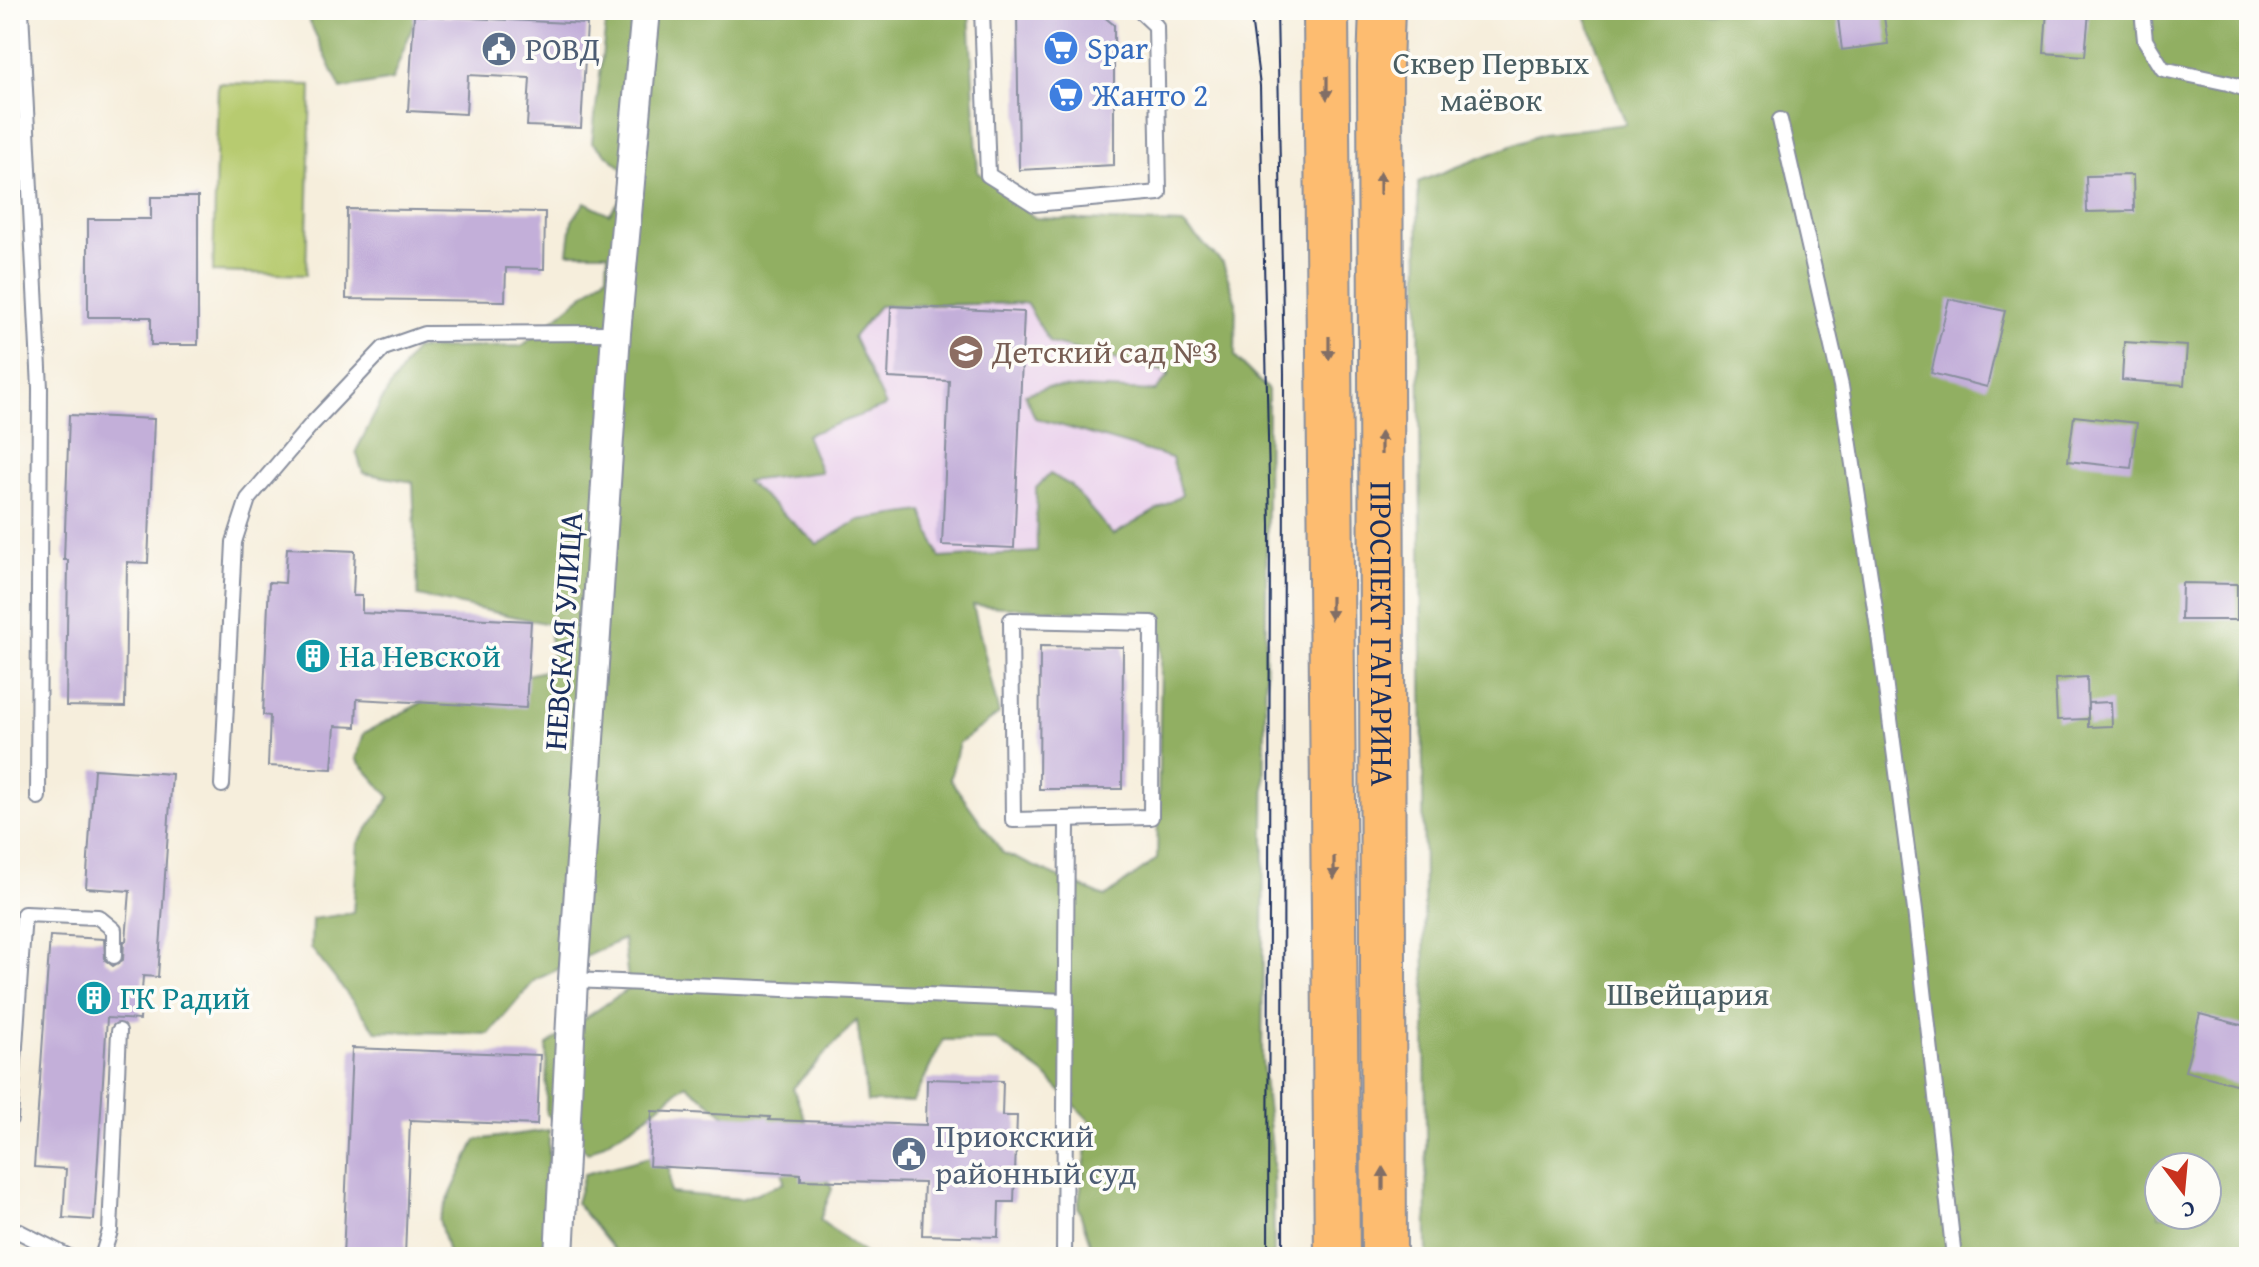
<svg xmlns="http://www.w3.org/2000/svg" width="2259" height="1267" font-family="'Gentium Book Plus',serif">
<style>
.built{fill:#ead1ec}
.green{fill:#b7cb6f;stroke:#697d66;stroke-width:2}
.forest{fill:#91af62;stroke:#566f60;stroke-width:2;fill-rule:evenodd}
.building{fill:#c3afd9}
.lines{fill:none;stroke-linecap:round;stroke-linejoin:round}
.service-casing{stroke:#888e9d;stroke-width:18}
.minor-casing{stroke:#888e9d;stroke-width:32}
.primary-casing{stroke:#888e9d;stroke-width:48}
.service{stroke:#fff;stroke-width:14}
.minor{stroke:#fff;stroke-width:28}
.primary{stroke:#fdbc6f;stroke-width:44}
.tram{stroke:#1b2f5e;stroke-width:2}
.oneway{fill:#816e66}
.labels{text-anchor:middle;stroke-width:7;stroke-linejoin:round;paint-order:stroke}
.shop-label{font-size:32px;fill:#366cbe;stroke:#fdfcf7;text-anchor:start}
.service-label{font-size:32px;fill:#4e5e75;stroke:#fdfcf7;text-anchor:start}
.park-label{font-size:32px;fill:#4a5e63;stroke:#fdfcf7}
.education-label{font-size:32px;fill:#785e54;stroke:#fdfcf7;text-anchor:start}
.street-label{font-size:32px;fill:#1b2f5e;stroke:#fdfcf7}
.culture-label{font-size:32px;fill:#0d838f;stroke:#fdfcf7;text-anchor:start}
</style>
<rect width="100%" height="100%" fill="#fdfcf7"/>
<filter id="ink" filterUnits="userSpaceOnUse"><feTurbulence type="fractalNoise" baseFrequency=".0125" numOctaves="2"/><feDisplacementMap in="SourceGraphic" scale="16" xChannelSelector="R" yChannelSelector="G"/><feConvolveMatrix kernelMatrix="1 2 1 2 8 2 1 2 1" color-interpolation-filters="sRGB"/></filter>
<filter id="wash" filterUnits="userSpaceOnUse"><feTurbulence type="fractalNoise" baseFrequency=".006" numOctaves="4" result="noise"/><feDisplacementMap in="SourceGraphic" scale="32" xChannelSelector="R" yChannelSelector="G"/><feGaussianBlur stdDeviation="1.8" result="paint"/><feColorMatrix in="noise" values="0 0 0 0 0 0 0 0 0 0 0 0 0 0 0 0 0 1.4 0 .05"/><feComposite in="paint" operator="in"/></filter>
<g filter="url(#wash)">
<rect width="100%" height="100%" fill="#f6eedc"/>
<polygon class="built" points="1189,243 1195,575 749,578 739,249"/>
<polygon class="green" points="218,83 311,85 306,275 213,272"/>
<g class="forest">
<polygon points="240,10 419,10 392,80 341,89 306,14 243,14"/>
<path d="M601,10h368l9,162 57,46 148,6 40,39 13,40 -1,54 33,33 -6,670 11,97 1,100h-172l-8,-2 -16,-48 13,-85 -47,-48 -48,-34h-53l-30,62h-46l-10,-82 -64,68 39,101 -12,31 49,37h-249l-44,-54 8,-29 66,-17 19,9 1,27 71,6 43,-16 -3,-23 -95,-76 -41,34 -57,35 -42,-40 1,-68 82,-57 -6,-49 -88,41 -46,54 -113,-3 -65,-83 1,-29 41,-6 5,-70 32,-46 -34,-38 8,-26 70,-37 119,-27 -4,-45 -131,-28 -5,-114 -50,-9 -7,-22 27,-53 32,-49 107,-3 85,-71 1,-22h-40l4,-32 13,-19 24,12 27,-34 -44,-38 14,-119zM1026,303l24,40 120,30 -14,18 -109,-4 -22,7 10,24 137,40 10,37 -69,40 -43,-50 -20,-11 -14,14 1,64 -97,6 -18,-47 -63,9 -42,24 -71,-63 75,-9 -15,-37 80,-29 -33,-69 26,-31zM973,605l189,12 -5,242 -52,38 -102,-44 -53,-74 9,-36 40,-29z"/>
<path d="M1583,10h666v1247h-822l-9,-1075 124,-48 84,-10zM2159,1167h48v48h-48z"/>
<polygon points="549,1130 548,1257 449,1257 439,1219 476,1140"/>
</g>
<g id="blocks">
<g class="building">
<polygon points="1017,10 1096,10 1114,25 1114,165 1019,170"/>
<polygon points="1837,10 1883,10 1888,44 1842,50"/>
<polygon points="2047,10 2089,12 2085,56 2044,53"/>
<polygon points="414,15 587,24 581,128 527,126 530,78 468,75 466,114 408,111"/>
<polygon points="2133,175 2134,211 2087,212 2086,176"/>
<polygon points="151,197 198,197 198,345 151,345 151,317 88,317 88,219 151,219"/>
<polygon points="347,209 545,212 544,269 506,268 505,301 346,299"/>
<polygon points="1949,299 2005,311 1987,387 1931,373"/>
<polygon points="891,306 1024,312 1014,548 942,545 949,381 888,378"/>
<polygon points="2124,342 2187,346 2184,385 2122,380"/>
<polygon points="69,415 154,419 148,563 127,562 125,707 66,706 68,560 64,560"/>
<polygon points="2074,416 2137,423 2131,468 2068,461"/>
<polygon points="287,548 355,551 353,596 362,596 362,613 531,621 526,708 357,699 356,727 335,726 332,769 268,766 270,716 263,715 269,582 285,583"/>
<polygon points="2182,583 2237,584 2237,620 2181,620"/>
<polygon points="1040,646 1123,647 1122,789 1039,789"/>
<polygon points="2087,677 2088,718 2088,703 2111,702 2112,726 2088,727 2088,719 2057,720 2055,679"/>
<polygon points="94,769 172,774 158,977 143,976 140,1020 107,1018 94,1220 63,1218 66,1169 34,1167 50,936 104,939 105,960 113,966 123,960 124,941 126,941 130,891 86,888"/>
<polygon points="2200,1014 2249,1027 2249,1048 2239,1085 2185,1071"/>
<polygon points="352,1048 540,1055 537,1125 410,1120 405,1257 343,1257"/>
<polygon points="927,1079 1003,1081 1002,1116 1017,1116 1014,1202 999,1202 998,1237 922,1235 924,1183 801,1180 801,1174 649,1166 652,1111 770,1117 769,1120 926,1125"/>
</g>
</g>
</g>
<g filter="url(#ink)">
<use href="#blocks" fill-opacity="0" stroke="#888e9d" stroke-width="2"/>
<g class="lines">
<defs>
<g id="service">
<polyline points="21,10 40,388 38,797"/>
<polyline points="982,10 988,175 1034,204 1159,193 1156,26 1139,10"/>
<polyline points="2142,10 2145,40 2163,69 2228,83 2249,90"/>
<polyline points="1780,120 1841,386 1879,635 1915,910 1954,1257"/>
<polygon points="1011,620 1152,623 1151,817 1013,820"/>
<polyline points="222,785 234,542 248,499 311,425 384,348 424,334 616,333"/>
<polyline points="573,980 1066,1001"/>
<polyline points="10,1119 24,914 98,917 114,930 114,956"/>
<polyline points="10,1227 69,1257"/>
<polyline points="102,1257 110,1231 119,1031"/>
<polyline points="1064,1257 1067,819"/>
</g>
<polyline id="minor" points="559,1257 573,980 616,333 646,10"/>
<g id="primary">
<polyline points="1326,10 1337,1257"/>
<path id="s1" d="M1382,10l-2,55 4,1192"/>
</g>
</defs>
<use href="#service" class="service-casing"/>
<use href="#minor" class="minor-casing"/>
<use href="#primary" class="primary-casing"/>
<use href="#service" class="service"/>
<use href="#minor" class="minor"/>
<use href="#primary" class="primary"/>
<g class="tram">
<polyline points="1250,10 1260,86 1270,525 1268,1257"/>
<polyline points="1277,10 1284,373 1283,1257"/>
</g>
</g>
<defs><path id="oneway-solid" d="M-6-.8H1V-3.2L6.5 0L1 3.2V.8H-6Z" transform="scale(2)"/></defs>
<g class="oneway">
<use href="#oneway-solid" transform="translate(1327 88) rotate(90)"/>
<use href="#oneway-solid" transform="translate(1380 183) rotate(-90)"/>
<use href="#oneway-solid" transform="translate(1329 348) rotate(90)"/>
<use href="#oneway-solid" transform="translate(1381 443) rotate(-90)"/>
<use href="#oneway-solid" transform="translate(1331 608) rotate(90)"/>
<use href="#oneway-solid" transform="translate(1334 868) rotate(90)"/>
<use href="#oneway-solid" transform="translate(1383 1179) rotate(-90)"/>
</g>
</g>
<defs>
<symbol id="supermarket-disc" viewBox="-11 -11 22 22"><circle r="9.5" fill="#3f7fe0" stroke="#fdfcf7"/><path d="M-6-5.5h2.5l.6 2H6L4.5 2H-2.5L-4.4-4H-6ZM-1.5 3.2a1.3 1.3 0 1 0 .1 0ZM3 3.2a1.3 1.3 0 1 0 .1 0Z" fill="#fff"/></symbol>
<symbol id="civic-disc" viewBox="-11 -11 22 22"><circle r="9.5" fill="#5c6f8a" stroke="#fdfcf7"/><path d="M-.6-6.5H3V-4.5H.6V-3L4-1V1h2V6H-6V1h2V-1L-.6-3ZM-1.2 2.5V6h2.4V2.5Z" fill="#fff"/></symbol>
<symbol id="school-disc" viewBox="-11 -11 22 22"><circle r="9.5" fill="#8d6e63" stroke="#fdfcf7"/><path d="M0-5L7-2L0 1L-7-2ZM-4 1L0 2.5L4 1V4Q0 6-4 4Z" fill="#fff"/></symbol>
<symbol id="building-disc" viewBox="-11 -11 22 22"><circle r="9.5" fill="#0f9aa8" stroke="#fdfcf7"/><path d="M-4-6H4V6H1V3H-1V6H-4ZM-2.5-4.3h1.7v1.8h-1.7ZM.8-4.3h1.7v1.8H.8ZM-2.5-1h1.7V.8h-1.7ZM.8-1h1.7V.8H.8Z" fill="#fff"/></symbol>
</defs>
<g fill-rule="evenodd">
<use href="#supermarket-disc" x="1041" y="28" width="40" height="40"/>
<use href="#civic-disc" x="479" y="29" width="40" height="40"/>
<use href="#supermarket-disc" x="1046" y="75" width="40" height="40"/>
<use href="#school-disc" x="946" y="332" width="40" height="40"/>
<use href="#building-disc" x="293" y="636" width="40" height="40"/>
<use href="#building-disc" x="74" y="978" width="40" height="40"/>
<use href="#civic-disc" x="889" y="1134" width="40" height="40"/>
</g>
<g class="labels">
<g class="shop-label">
<text x="1087" y="59">Spar</text>
<text x="1092" y="106">Жанто 2</text>
</g>
<g class="service-label">
<text x="525" y="60">РОВД</text>
<text x="935" y="1147">Приокский<tspan x="935" dy="37">районный суд</tspan></text>
</g>
<g class="park-label">
<text x="1491" y="74">Сквер Первых<tspan x="1491" dy="37">маёвок</tspan></text>
<text x="1688" y="1005">Швейцария</text>
</g>
<g class="education-label">
<text x="992" y="363">Детский сад №3</text>
</g>
<g class="street-label">
<text transform="translate(563 631) rotate(-86)" y="11">НЕВСКАЯ УЛИЦА</text>
<text dy="11" stroke="none"><textPath href="#s1" startOffset="624">ПРОСПЕКТ ГАГАРИНА</textPath></text>
</g>
<g class="culture-label">
<text x="339" y="667">На Невской</text>
<text x="120" y="1009">ГК Радий</text>
</g>
</g>
<rect width="2259" height="1267" fill="none" stroke="#fdfcf7" stroke-width="40"/>
<g transform="translate(2183 1191) rotate(164)"><circle r="38" fill="#fdfcf7" stroke="#a3aaba" stroke-width="2"/>
<path d="M0-6L14 30L0 20L-14 30Z" fill="#c8321e"/>
<text y="-12" font-size="22" font-weight="bold" text-anchor="middle" fill="#1b2f5e">С</text>
</g>
</svg>
